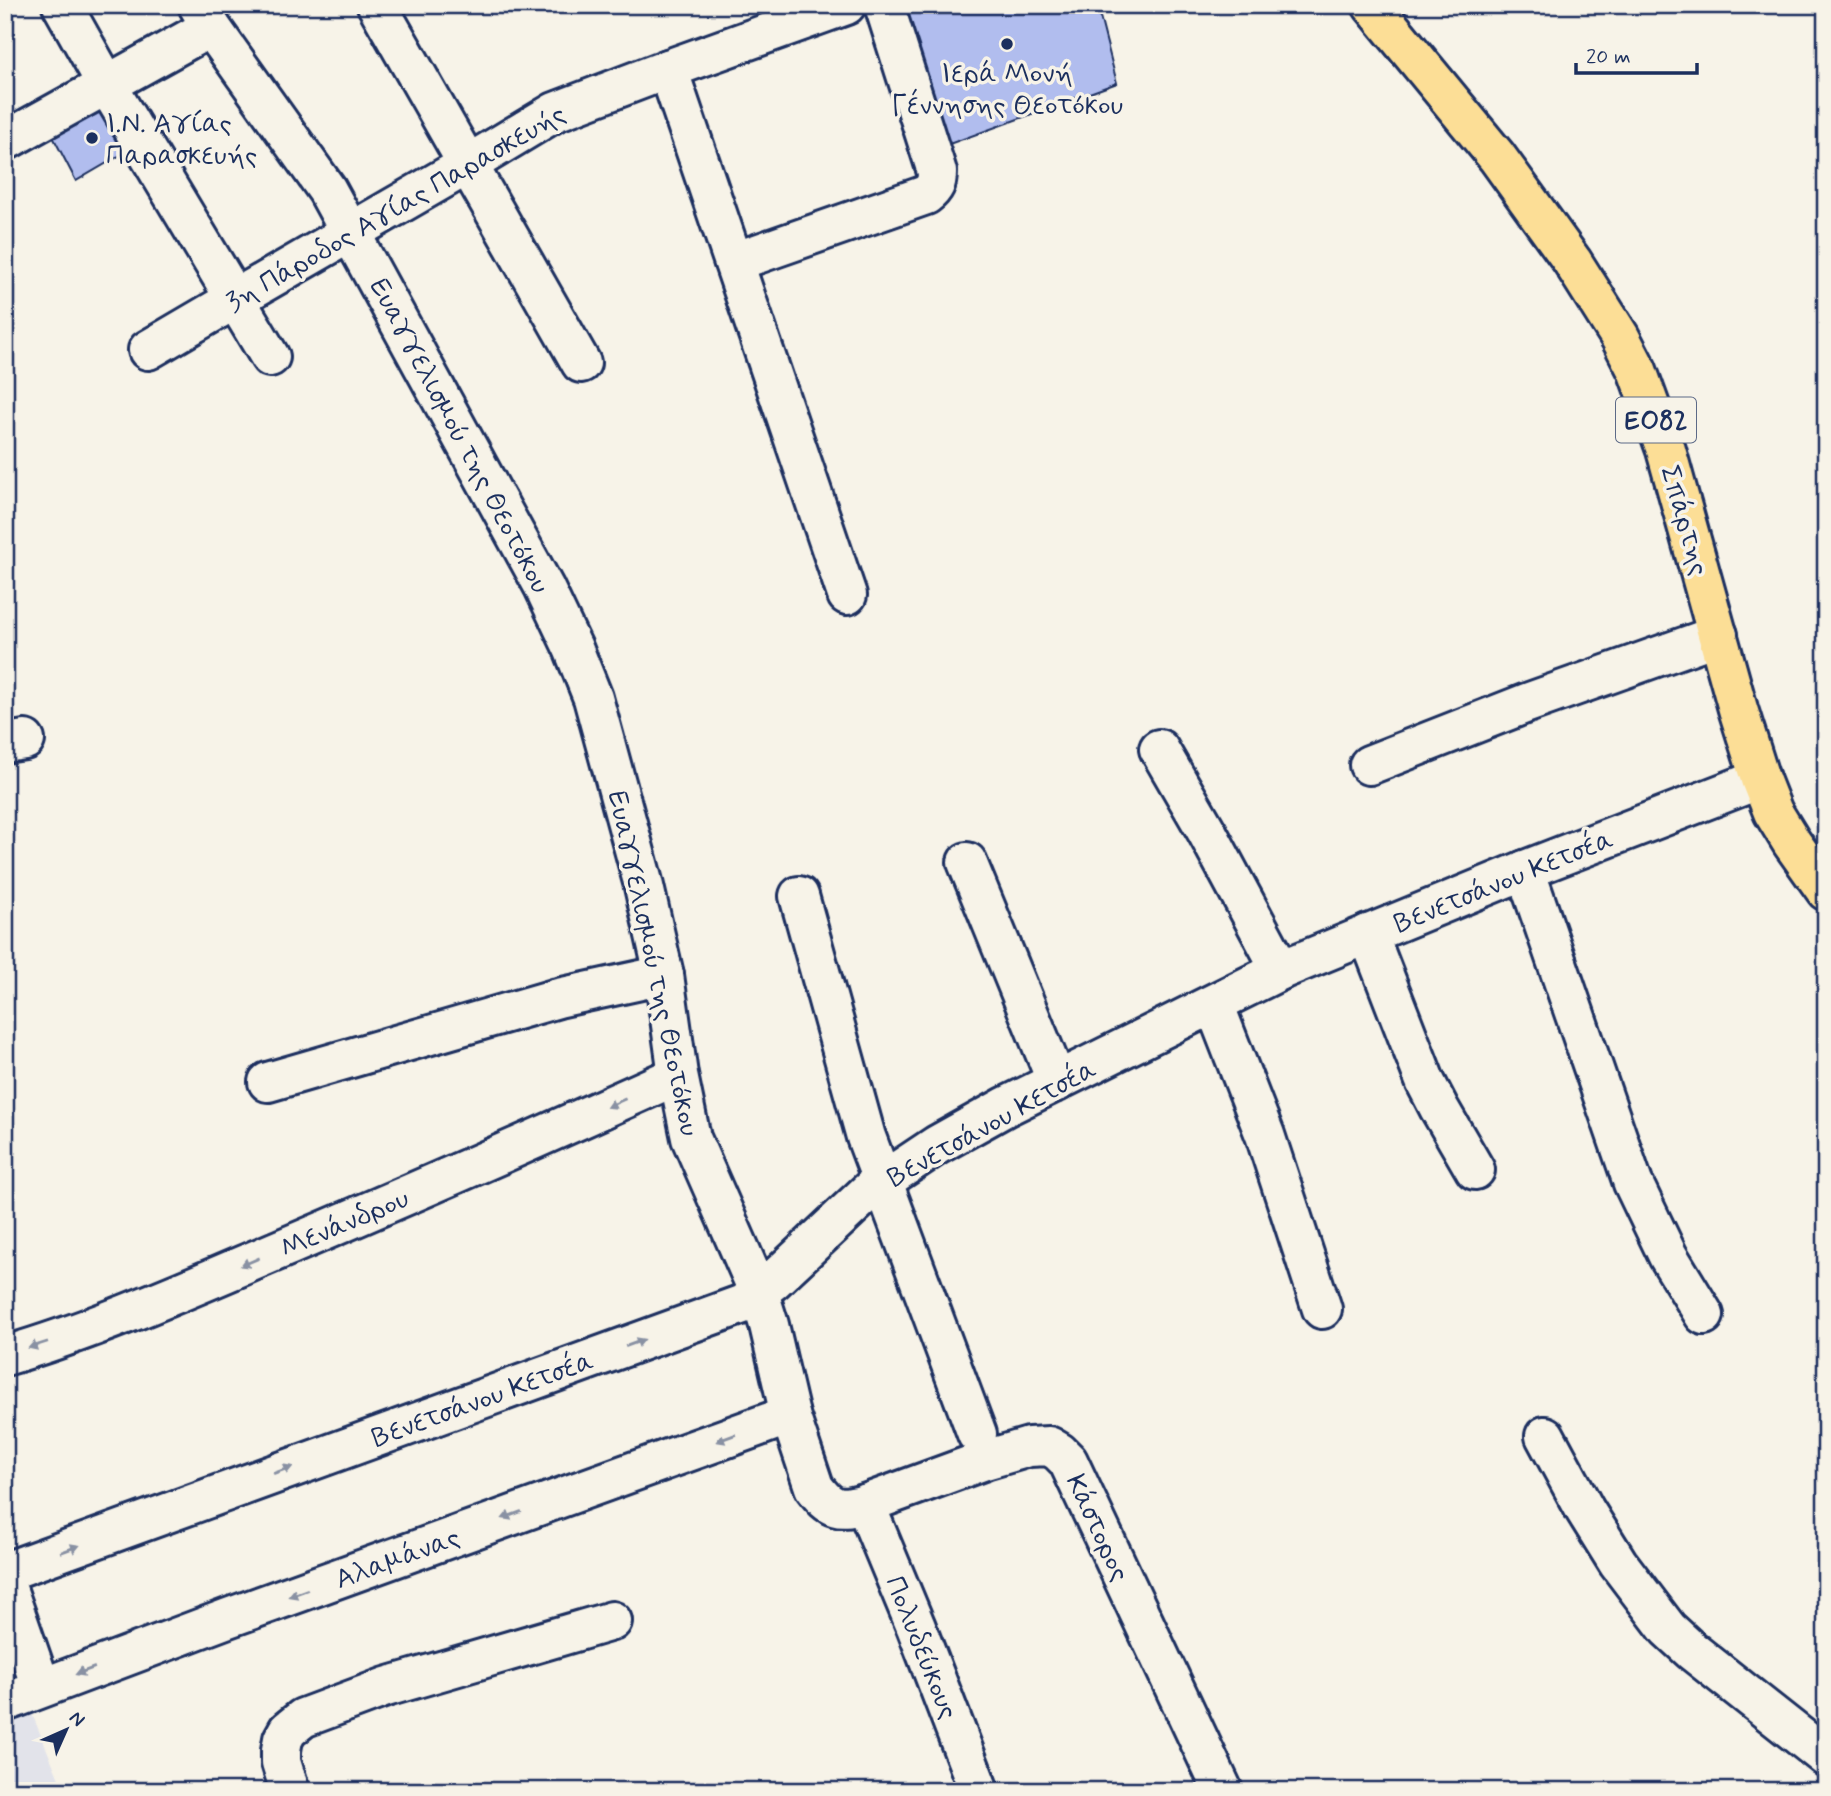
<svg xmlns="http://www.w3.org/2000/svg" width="1831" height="1796" font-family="Mynerve,sans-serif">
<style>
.built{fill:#e2e3ea}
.building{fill:#b1bdee;stroke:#1b2f5e;stroke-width:2}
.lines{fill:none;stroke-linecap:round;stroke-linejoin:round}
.minor-casing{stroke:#1b2f5e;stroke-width:44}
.major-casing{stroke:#1b2f5e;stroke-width:44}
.minor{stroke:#f7f3e8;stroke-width:38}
.major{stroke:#fcde96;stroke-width:38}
.oneway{fill:#8991a3}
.poi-dot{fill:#1b2f5e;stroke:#f7f3e8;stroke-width:2.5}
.labels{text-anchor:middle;stroke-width:7;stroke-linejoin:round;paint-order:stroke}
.shield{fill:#f7f3e8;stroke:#5d6a87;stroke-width:2}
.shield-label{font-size:26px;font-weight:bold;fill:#1b2f5e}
.poi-label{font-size:28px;fill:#1b2f5e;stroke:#f7f3e8}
.street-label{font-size:28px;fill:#1b2f5e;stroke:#f7f3e8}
</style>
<rect width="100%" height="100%" fill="#f7f3e8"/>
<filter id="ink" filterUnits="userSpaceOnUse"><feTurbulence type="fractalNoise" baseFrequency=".0143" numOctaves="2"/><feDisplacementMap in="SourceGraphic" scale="14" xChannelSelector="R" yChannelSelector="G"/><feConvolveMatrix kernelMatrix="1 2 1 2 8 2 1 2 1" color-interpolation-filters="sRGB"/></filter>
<g filter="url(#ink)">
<polygon class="built" points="30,1709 64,1791 5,1791 5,1719"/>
<g class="building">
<polygon points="894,5 1097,5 1117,83 941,147"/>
<polygon points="107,99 136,146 76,181 49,129"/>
</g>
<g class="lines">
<defs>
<g id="minor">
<polyline points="62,5 107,85 270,357"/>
<path d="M198,5l13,22 116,163 217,397 29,61 20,50 50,184 21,93 14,100 13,63 68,155 10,32 21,90 24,72c17,23 25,24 51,17l120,-44 44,-13 20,-1 10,6 9,9 155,330"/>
<polyline points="377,5 581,363"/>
<polyline points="668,69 847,595"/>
<polyline points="5,141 211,27"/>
<path d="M734,262l192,-67c9,-7 11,-12 11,-23l-53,-167"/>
<polyline points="148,350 235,299 467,165 555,112 668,69 846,5"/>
<polyline points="5,743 25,740"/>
<polyline points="1159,749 1207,832 1281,970"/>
<polyline points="1369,765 1527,703 1718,635"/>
<polyline points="967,862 1057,1082"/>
<polyline points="1525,870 1633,1183 1668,1256 1704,1315"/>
<polyline points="799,896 866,1137 977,1434"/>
<polyline points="1368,934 1425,1081 1439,1108 1475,1170"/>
<polyline points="1214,1004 1265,1135 1322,1309"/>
<polyline points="268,1082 558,998 664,975"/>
<path d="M5,1356c99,-29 193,-72 288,-112 129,-55 257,-111 385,-169"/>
<polyline points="1545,1436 1585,1510 1618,1563 1668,1629 1692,1651 1826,1757"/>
<polyline points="865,1504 916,1627 979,1791"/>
<polyline points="5,1572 743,1304 774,1280 871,1189 937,1145 1005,1107 1281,970 1525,870 1760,779"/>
<polyline points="5,1583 41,1687"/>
<polyline points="5,1702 228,1618 790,1415"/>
<polyline points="290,1791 281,1762 281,1750 283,1739 288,1730 303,1718 386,1687 612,1621"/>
</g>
<polyline id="major" points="1372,5 1497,157 1572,261 1620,337 1637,370 1666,450 1738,709 1760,779 1773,812 1792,843 1826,891"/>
</defs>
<use href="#minor" class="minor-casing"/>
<use href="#major" class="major-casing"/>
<use href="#minor" class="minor"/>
<use href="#major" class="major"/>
</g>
<defs><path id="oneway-solid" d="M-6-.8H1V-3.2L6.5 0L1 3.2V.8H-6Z" transform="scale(1.75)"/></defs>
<g class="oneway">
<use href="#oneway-solid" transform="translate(616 1103) rotate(156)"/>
<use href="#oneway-solid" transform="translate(250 1262) rotate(157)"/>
<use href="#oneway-solid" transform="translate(635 1343) rotate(-20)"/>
<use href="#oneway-solid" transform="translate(38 1345) rotate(162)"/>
<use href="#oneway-solid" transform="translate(726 1438) rotate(160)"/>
<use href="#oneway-solid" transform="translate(283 1470) rotate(-20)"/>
<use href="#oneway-solid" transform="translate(512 1515) rotate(160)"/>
<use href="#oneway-solid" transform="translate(70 1549) rotate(-20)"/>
<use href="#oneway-solid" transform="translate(298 1593) rotate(160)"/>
<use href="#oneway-solid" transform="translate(85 1671) rotate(160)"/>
</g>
</g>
<g class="poi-dot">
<circle cx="1007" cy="44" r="7"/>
<circle cx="92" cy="138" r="7"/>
</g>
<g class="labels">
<rect class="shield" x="1616" y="397.5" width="80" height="45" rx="5"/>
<g class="shield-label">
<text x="1656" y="429">ΕΟ82</text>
</g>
<g class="poi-label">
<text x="1007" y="82">Ιερά Μονή<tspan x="1007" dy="32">Γέννησης Θεοτόκου</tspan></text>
<text x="106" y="132" text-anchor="start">Ι.Ν. Αγίας<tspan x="106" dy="32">Παρασκευής</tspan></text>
</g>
<g class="street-label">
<text transform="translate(395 207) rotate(-30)" y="10">3η Πάροδος Αγίας Παρασκευής</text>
<text transform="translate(461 435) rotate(62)" y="10">Ευαγγελισμού της Θεοτόκου</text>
<text transform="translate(1686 520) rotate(74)" y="10">Σπάρτης</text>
<text transform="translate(1503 880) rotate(-22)" y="10">Βενετσάνου Κετσέα</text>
<text transform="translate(655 963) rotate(78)" y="10">Ευαγγελισμού της Θεοτόκου</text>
<text transform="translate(991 1122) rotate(-29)" y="10">Βενετσάνου Κετσέα</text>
<text transform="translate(344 1222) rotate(-23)" y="10">Μενάνδρου</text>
<text transform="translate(482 1398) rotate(-20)" y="10">Βενετσάνου Κετσέα</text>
<text transform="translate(1099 1527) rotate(65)" y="10">Κάστορος</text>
<text transform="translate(397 1557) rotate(-20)" y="10">Αλαμάνας</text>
<text transform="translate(923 1647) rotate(68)" y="10">Πολυδεύκους</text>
</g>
</g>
<rect width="1831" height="1796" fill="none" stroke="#f7f3e8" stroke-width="28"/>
<rect x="14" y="14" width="1803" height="1768" fill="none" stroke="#1b2f5e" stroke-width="2.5" filter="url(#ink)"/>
<g transform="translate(66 1730) rotate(45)" stroke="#f7f3e8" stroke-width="5" paint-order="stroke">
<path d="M0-5L12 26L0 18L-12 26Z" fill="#1b2f5e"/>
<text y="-10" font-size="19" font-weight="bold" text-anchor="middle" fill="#1b2f5e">N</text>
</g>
<path d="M1576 63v10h121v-10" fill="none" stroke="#1b2f5e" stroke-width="3.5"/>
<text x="1586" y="63" font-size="21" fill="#1b2f5e" stroke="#f7f3e8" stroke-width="5" paint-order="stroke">20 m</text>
</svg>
